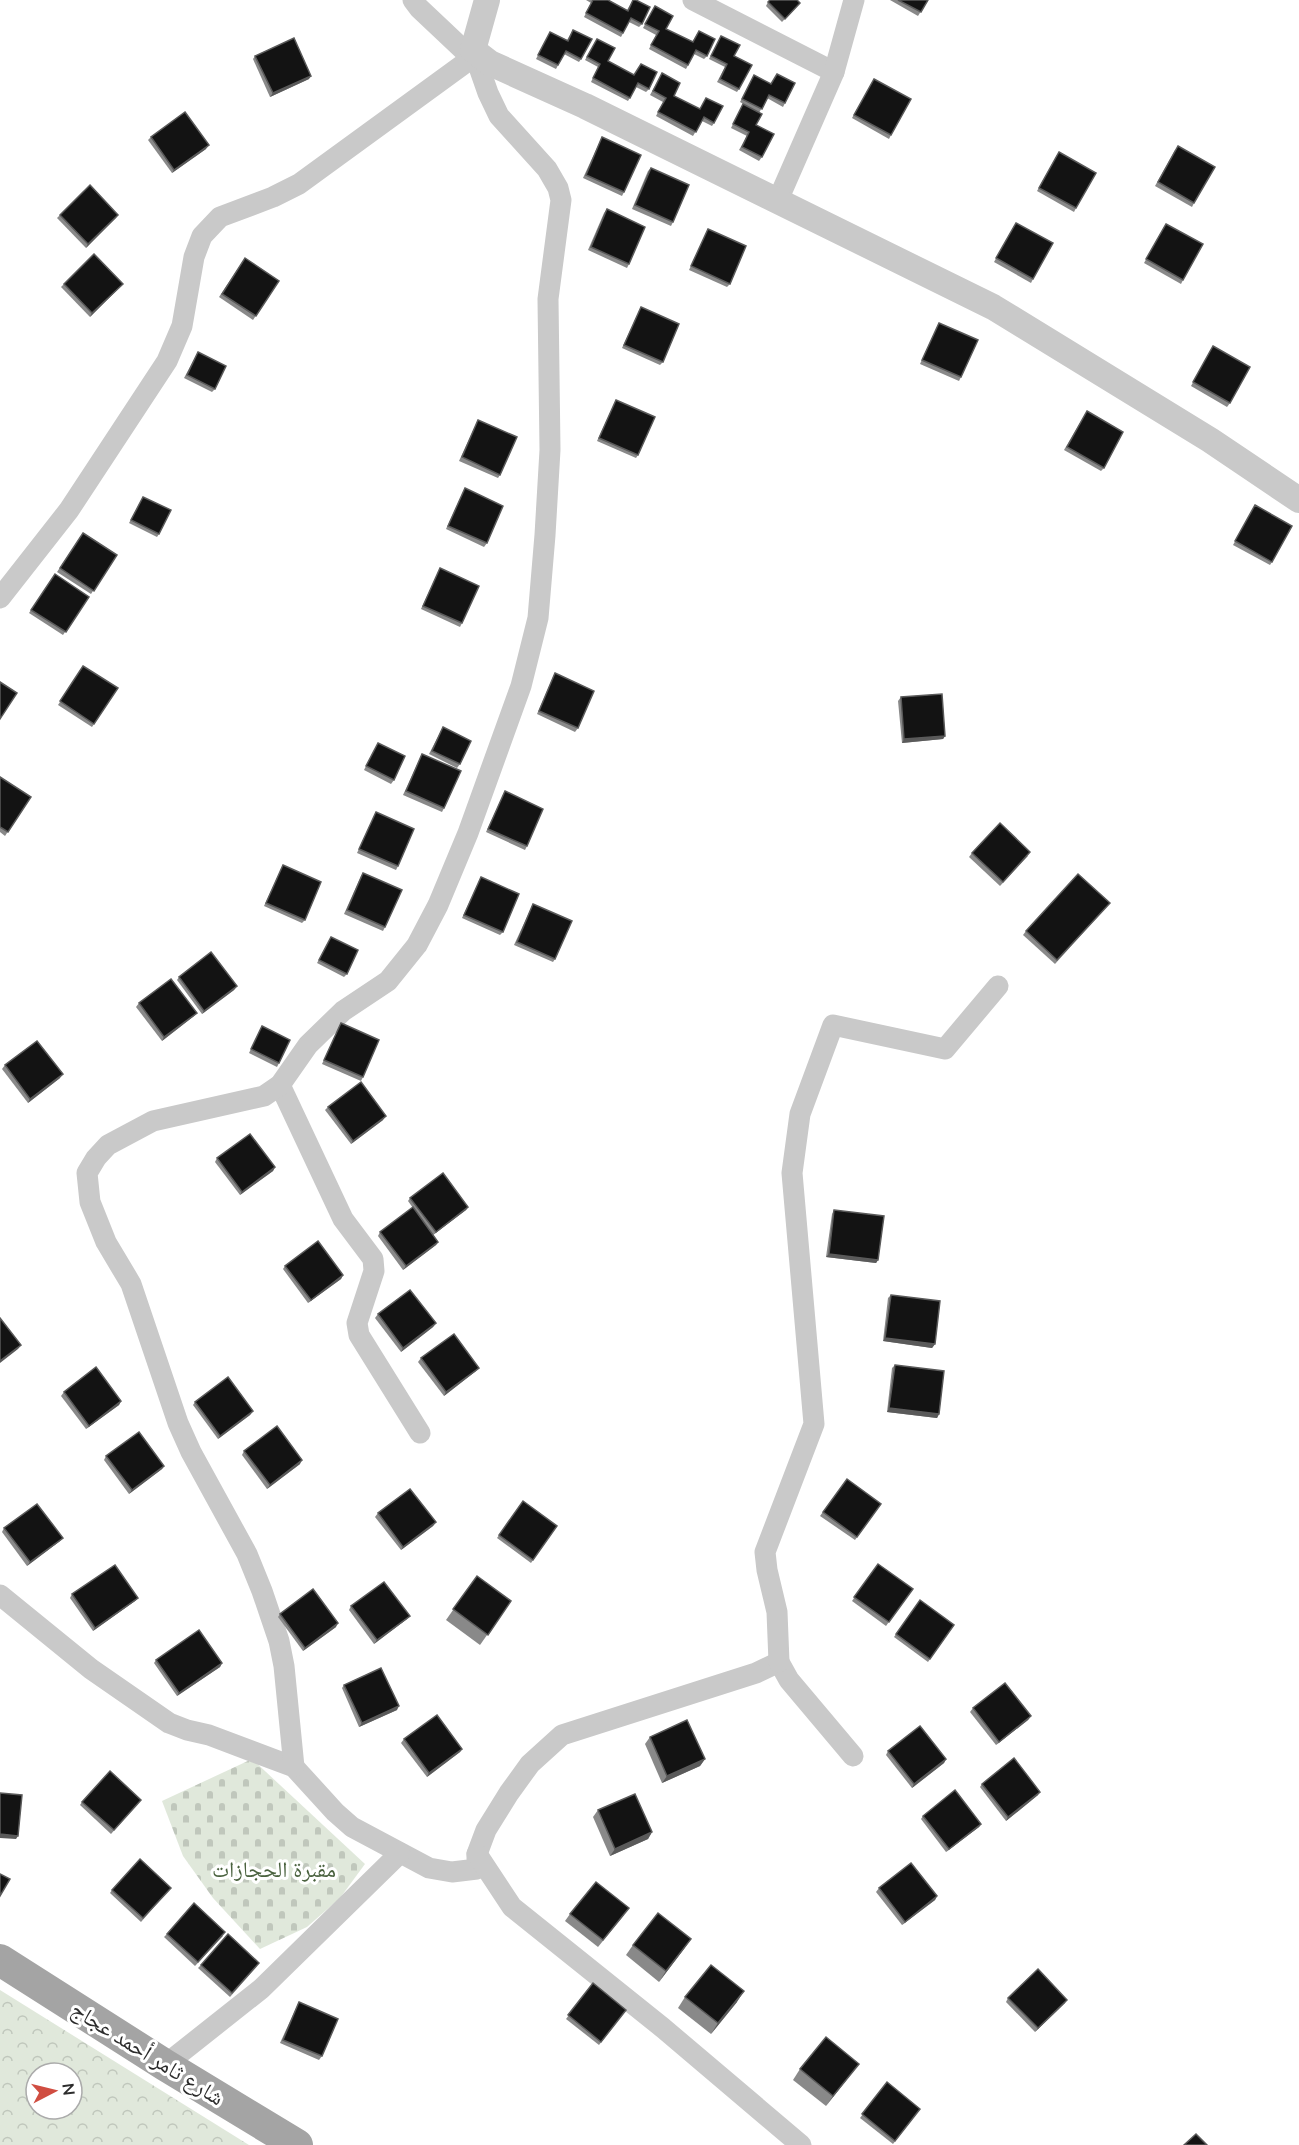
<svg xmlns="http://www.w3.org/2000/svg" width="1299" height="2145" font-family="Mulish,'Noto Naskh Arabic',sans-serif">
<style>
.forest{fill:url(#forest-crowns);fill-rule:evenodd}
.cemetery{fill:url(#cemetery-stones)}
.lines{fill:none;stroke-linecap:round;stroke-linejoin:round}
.minor{stroke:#c9c9c9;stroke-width:21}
.tertiary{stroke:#c9c9c9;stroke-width:26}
.primary{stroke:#a4a4a4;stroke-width:32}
.wall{fill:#898989}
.shaded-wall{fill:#5a5a5a}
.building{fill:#131313;stroke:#5a5a5a;stroke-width:1.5}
.labels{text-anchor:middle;stroke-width:6;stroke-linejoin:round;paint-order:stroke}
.park-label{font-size:22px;fill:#4a623f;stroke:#fff}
.street-label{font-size:22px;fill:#2c2c2c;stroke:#fff}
</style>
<defs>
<pattern id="forest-crowns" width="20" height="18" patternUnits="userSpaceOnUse" patternTransform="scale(1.5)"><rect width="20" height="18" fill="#e0e8db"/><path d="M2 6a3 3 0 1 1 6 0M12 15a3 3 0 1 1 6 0" fill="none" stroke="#c0c7bc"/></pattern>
<pattern id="cemetery-stones" width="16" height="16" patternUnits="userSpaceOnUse" patternTransform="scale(1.5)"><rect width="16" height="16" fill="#e0e8db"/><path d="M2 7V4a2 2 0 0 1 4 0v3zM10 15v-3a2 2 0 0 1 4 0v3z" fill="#c0c7bc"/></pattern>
</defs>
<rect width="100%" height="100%" fill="#fff"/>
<path class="forest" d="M0,1990l249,155h-249zM36,2073h36v36h-36z"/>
<polygon class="cemetery" points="252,1759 365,1864 340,1898 307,1927 260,1949 213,1898 183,1856 162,1801"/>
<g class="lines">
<g class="minor">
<polyline points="413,0 419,8 472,58 473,50"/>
<polyline points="693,0 834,72"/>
<polyline points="778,200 834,72 854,0"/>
<polyline points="0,598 69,510 167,361 182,326 194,257 202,236 220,217 273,197 299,184 472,58"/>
<polyline points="280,1085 343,1219 373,1259 374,1271 357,1323 359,1335 420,1433"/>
<polyline points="0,1595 91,1669 169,1723 187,1730 209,1735 294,1767 335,1812 352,1827 429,1868 452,1872 477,1869 477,1854 486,1830 509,1793 530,1764 562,1735 756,1673 779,1662 789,1680 853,1756"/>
<polyline points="779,1662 777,1612 767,1570 765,1552 814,1424 792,1173 800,1114 833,1025 945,1049 998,986"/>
<polyline points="294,1767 284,1666 279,1641 262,1591 247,1554 191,1452 178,1423 131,1284 106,1242 90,1202 87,1173 96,1158 108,1145 153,1121 264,1096 280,1085 308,1045 343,1011 388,981 417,945 438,905 468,833 521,686 538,618 545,535 550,450 548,299 561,200 558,188 547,169 499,116 488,93 473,50"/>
<polyline points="477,1854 512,1907 663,2028 801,2145"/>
<polyline points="165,2065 261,1989 400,1853"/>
</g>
<polyline class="tertiary" points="487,0 473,50 490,63 585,106 993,307 1210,440 1299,500"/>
<polyline class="primary" points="0,1960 165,2065 297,2145"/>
</g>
<g class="wall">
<polygon points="586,0 608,0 627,10 633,0 642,24 639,27 629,22 621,37 584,17 591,3"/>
<polygon points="890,0 928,0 918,16"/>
<polygon points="768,2 800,3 782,22 766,6"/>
<polygon points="655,6 666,29 692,42 699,31 707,56 704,59 694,54 686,69 649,49 656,35 643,28"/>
<polygon points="573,30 581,59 579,62 564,54 556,69 536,59 550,32 567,40"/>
<polygon points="721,36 734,56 739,89 737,92 717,82 725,67 709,59"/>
<polygon points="597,39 608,61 634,75 641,64 649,89 646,92 636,87 628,101 591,82 598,67 585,60"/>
<polygon points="255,56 309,79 270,97 253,59"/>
<polygon points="662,73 674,96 700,109 706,98 714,123 712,126 702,121 693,136 656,116 663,102 650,95"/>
<polygon points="777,74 785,103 783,107 767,98 759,113 740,102 754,75 771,84"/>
<polygon points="874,79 891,135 889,139 852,118"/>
<polygon points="743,104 762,157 759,161 739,150 747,136 731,128"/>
<polygon points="151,137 206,149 172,173 148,140"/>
<polygon points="602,137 624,192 622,196 583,178"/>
<polygon points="1175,150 1194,203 1192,207 1155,186"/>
<polygon points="1057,155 1076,208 1074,212 1037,191"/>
<polygon points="651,168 673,222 671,226 632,209 648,171"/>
<polygon points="607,209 629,264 627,268 588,250 604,213"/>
<polygon points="60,215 118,215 86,248 57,218"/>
<polygon points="1014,226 1033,279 1031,283 994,262"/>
<polygon points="1164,227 1183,280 1181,284 1144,263"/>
<polygon points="708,229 730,284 727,287 689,270"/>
<polygon points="245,258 279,281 253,320 219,297"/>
<polygon points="64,284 120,287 90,317 61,287"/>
<polygon points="641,307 663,362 660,365 622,348"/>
<polygon points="939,323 961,377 959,381 920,364"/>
<polygon points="1211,350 1230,403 1227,407 1191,386"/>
<polygon points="198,352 215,389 212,392 184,378"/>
<polygon points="616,400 638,455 636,458 597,441"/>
<polygon points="1087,411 1104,468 1101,471 1064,450"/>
<polygon points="478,420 500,475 498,478 459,461"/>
<polygon points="465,488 487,543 484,547 446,529"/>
<polygon points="143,497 159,534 157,537 129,523"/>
<polygon points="1253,509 1272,562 1270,565 1233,545"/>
<polygon points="83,533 117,555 91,594 57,572"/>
<polygon points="440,568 462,623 460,627 421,609"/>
<polygon points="55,574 89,597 63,635 29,613"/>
<polygon points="83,666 118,688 92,727 58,705"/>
<polygon points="555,673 578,728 575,732 537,714 553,677"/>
<polygon points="901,697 945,736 943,739 902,743 898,701"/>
<polygon points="443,727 460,764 457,768 429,754"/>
<polygon points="378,743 394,780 391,784 364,770"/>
<polygon points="422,754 444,808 442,812 403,795"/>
<polygon points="0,777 31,797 5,836 0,832"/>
<polygon points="505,791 527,846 525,850 486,832"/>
<polygon points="376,812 398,866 396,870 357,853"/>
<polygon points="972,853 1028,856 1000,886 969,857"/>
<polygon points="283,865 305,920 302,923 264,906"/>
<polygon points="363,873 385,927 383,931 344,914 361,876"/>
<polygon points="481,877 503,932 500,935 462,918"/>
<polygon points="1110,903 1055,964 1023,935 1026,931"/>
<polygon points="533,904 555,959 553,962 514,945"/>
<polygon points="331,937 347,974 344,977 317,963"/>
<polygon points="179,977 237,986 234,990 202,1014 177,980"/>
<polygon points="139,1003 194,1016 162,1041 136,1007"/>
<polygon points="341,1023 363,1077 361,1081 322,1064"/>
<polygon points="262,1026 279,1063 277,1067 249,1053"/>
<polygon points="5,1065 60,1078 28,1103 2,1069"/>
<polygon points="328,1107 383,1120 351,1144 325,1110"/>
<polygon points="217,1158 275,1167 273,1171 240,1195 215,1162"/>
<polygon points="410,1198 468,1207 466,1210 433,1235 438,1242 436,1245 403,1270 378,1236 380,1232 413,1208 408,1201"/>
<polygon points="834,1210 878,1260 876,1263 826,1257 832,1214"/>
<polygon points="285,1266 343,1275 341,1279 308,1303 283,1269"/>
<polygon points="891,1295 935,1344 932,1348 883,1341 888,1298"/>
<polygon points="378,1314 436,1323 433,1327 401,1352 375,1318"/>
<polygon points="421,1358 476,1371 444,1396 418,1362"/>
<polygon points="895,1365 939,1414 937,1418 887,1412 892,1368"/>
<polygon points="64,1392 121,1401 119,1405 86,1429 61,1396"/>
<polygon points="195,1402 253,1411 250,1415 218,1439 193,1405"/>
<polygon points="244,1451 300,1464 267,1489 242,1455"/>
<polygon points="106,1456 164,1466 162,1469 129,1494 104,1460"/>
<polygon points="847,1479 881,1504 855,1540 820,1516"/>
<polygon points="523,1501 557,1526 531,1563 497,1538"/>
<polygon points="378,1513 436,1522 433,1526 401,1550 375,1517"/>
<polygon points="4,1528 60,1541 27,1566 2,1532"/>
<polygon points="878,1564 913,1589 886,1626 852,1601"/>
<polygon points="477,1576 511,1601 480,1645 446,1620"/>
<polygon points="72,1594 138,1598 135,1601 93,1631 70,1598"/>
<polygon points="920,1600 954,1625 928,1662 894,1637"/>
<polygon points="351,1606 407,1619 374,1644 349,1610"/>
<polygon points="280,1614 336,1627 303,1651 278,1617"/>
<polygon points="156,1660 222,1663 220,1667 177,1696 154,1663"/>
<polygon points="344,1685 397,1710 359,1727 342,1688"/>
<polygon points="973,1708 1031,1716 1028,1720 996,1745 970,1712"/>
<polygon points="650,1737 705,1759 700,1766 662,1783 645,1744"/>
<polygon points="404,1739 462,1749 460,1752 427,1777 401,1743"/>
<polygon points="888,1751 946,1759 944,1763 912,1788 886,1755"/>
<polygon points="982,1784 1038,1795 1006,1821 980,1787"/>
<polygon points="141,1800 111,1834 80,1805 82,1802"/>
<polygon points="598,1810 652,1832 648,1839 610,1856 593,1817"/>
<polygon points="923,1816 981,1824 979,1827 946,1852 921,1819"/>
<polygon points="879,1888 937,1896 935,1900 902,1925 876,1892"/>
<polygon points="112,1890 168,1891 141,1922 110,1893"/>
<polygon points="570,1914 624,1915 598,1947 565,1921"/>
<polygon points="167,1934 223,1936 195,1966 164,1937"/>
<polygon points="691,1939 659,1982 626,1955 633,1945"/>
<polygon points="201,1965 257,1966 230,1997 198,1968"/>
<polygon points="593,1983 626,2010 599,2045 566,2019"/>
<polygon points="685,1997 737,2002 711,2034 678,2008"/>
<polygon points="1008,1998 1065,2003 1035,2032 1006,2002"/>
<polygon points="299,2002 322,2056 319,2060 280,2043 297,2006"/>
<polygon points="859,2064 826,2106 793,2080 800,2069"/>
<polygon points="887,2082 920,2109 893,2144 860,2118"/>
</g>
<g class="shaded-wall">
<polygon points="311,76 309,79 270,97 273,93"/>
<polygon points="209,145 206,149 172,173 174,170"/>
<polygon points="118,215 116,218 86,248 88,244"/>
<polygon points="123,284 90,317 92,313"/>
<polygon points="945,736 943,739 902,743 904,739"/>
<polygon points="237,986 234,990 202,1014 204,1011"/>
<polygon points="197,1013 194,1016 162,1041 164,1037"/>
<polygon points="63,1074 60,1078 28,1103 30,1099"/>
<polygon points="386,1116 383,1120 351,1144 353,1141"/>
<polygon points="275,1167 273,1171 240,1195 242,1192"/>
<polygon points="468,1207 466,1210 433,1235 436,1232"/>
<polygon points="438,1242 436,1245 403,1270 406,1266"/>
<polygon points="829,1254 878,1260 876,1263 826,1257"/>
<polygon points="343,1275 341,1279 308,1303 311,1300"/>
<polygon points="436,1323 433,1327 401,1352 403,1348"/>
<polygon points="885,1338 935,1344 932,1348 883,1341"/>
<polygon points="21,1345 18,1349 0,1363 0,1361"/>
<polygon points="479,1368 476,1371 444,1396 446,1392"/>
<polygon points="121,1401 119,1405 86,1429 89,1426"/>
<polygon points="889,1408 939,1414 937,1418 887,1412"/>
<polygon points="253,1411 250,1415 218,1439 220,1436"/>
<polygon points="302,1460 300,1464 267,1489 270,1485"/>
<polygon points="164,1466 162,1469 129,1494 132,1490"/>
<polygon points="436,1522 433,1526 401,1550 403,1547"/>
<polygon points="63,1538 60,1541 27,1566 30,1562"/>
<polygon points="138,1598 135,1601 93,1631 95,1628"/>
<polygon points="410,1616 407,1619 374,1644 377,1640"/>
<polygon points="338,1623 336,1627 303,1651 305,1648"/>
<polygon points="222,1663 220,1667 177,1696 179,1693"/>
<polygon points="399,1706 397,1710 359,1727 362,1723"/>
<polygon points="1031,1716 1028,1720 996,1745 999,1742"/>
<polygon points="462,1749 460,1752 427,1777 429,1773"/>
<polygon points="705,1759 700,1766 662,1783 667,1776"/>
<polygon points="946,1759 944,1763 912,1788 914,1784"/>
<polygon points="1040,1792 1038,1795 1006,1821 1008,1817"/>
<polygon points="981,1824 979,1827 946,1852 949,1849"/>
<polygon points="652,1832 648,1839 610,1856 615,1849"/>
<polygon points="0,1834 18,1836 16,1839 0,1838"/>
<polygon points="937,1896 935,1900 902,1925 905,1922"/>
<polygon points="691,1939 684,1949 659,1982 666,1971"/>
<polygon points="744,1991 737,2002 711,2034 718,2023"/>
<polygon points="1067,2000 1065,2003 1035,2032 1038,2028"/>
<polygon points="859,2064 851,2074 826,2106 833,2096"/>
</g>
<g class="building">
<polygon points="593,0 608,0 628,11 633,0 636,0 650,7 642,24 631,18 623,33 586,13"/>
<polygon points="770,0 797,0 800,3 785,19 768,2"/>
<polygon points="898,0 928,0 921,12"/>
<polygon points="655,6 673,16 666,29 693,42 699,31 715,39 707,56 696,50 688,65 651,45 659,31 645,24"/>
<polygon points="573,30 592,39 581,59 566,51 558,65 538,55 550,32 568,41"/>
<polygon points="721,36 740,45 734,56 752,65 739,89 720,79 727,64 711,56"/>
<polygon points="294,38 311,76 273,93 255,56"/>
<polygon points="597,39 615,48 608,61 634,75 641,64 657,72 649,89 638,83 630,98 593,78 600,64 587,57"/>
<polygon points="662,73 680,83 674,96 700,109 706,98 723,106 714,123 704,117 696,132 658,112 666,98 653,91"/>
<polygon points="777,74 795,83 785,103 769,95 762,109 742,99 754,75 771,84"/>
<polygon points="874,79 911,99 891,135 854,115"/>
<polygon points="743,104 762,114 756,125 774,134 762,157 742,147 749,132 733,124"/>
<polygon points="185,112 209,145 174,170 151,137"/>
<polygon points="602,137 641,155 624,192 586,175"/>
<polygon points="1178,146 1215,167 1194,203 1158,182"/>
<polygon points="1059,152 1096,173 1076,208 1039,188"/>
<polygon points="651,168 689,185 673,222 635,205"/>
<polygon points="90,185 118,215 88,244 60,215"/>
<polygon points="607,209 645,227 629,264 591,247"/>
<polygon points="1016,223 1053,243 1033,279 996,258"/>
<polygon points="1166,224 1203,244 1183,280 1146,259"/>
<polygon points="708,229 746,246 730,284 691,266"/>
<polygon points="94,254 123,284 92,313 64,284"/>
<polygon points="245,258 279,281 256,316 222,294"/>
<polygon points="641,307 679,324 663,362 624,345"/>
<polygon points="939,323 978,340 961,377 922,360"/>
<polygon points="1213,346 1250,367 1230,403 1193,382"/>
<polygon points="198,352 226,366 215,389 187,375"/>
<polygon points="616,400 655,417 638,455 599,438"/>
<polygon points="1087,411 1123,432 1104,468 1067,447"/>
<polygon points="478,420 517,437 500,475 462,457"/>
<polygon points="465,488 503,506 487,543 448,526"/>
<polygon points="143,497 171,510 159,534 131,520"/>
<polygon points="1255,505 1292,526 1272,562 1235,541"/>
<polygon points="83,533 117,555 94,591 60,568"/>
<polygon points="440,568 479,586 462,623 423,606"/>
<polygon points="55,574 89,597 66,632 31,610"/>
<polygon points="83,666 118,688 94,724 60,701"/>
<polygon points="555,673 594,691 578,728 539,711"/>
<polygon points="0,682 17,693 0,719"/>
<polygon points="942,694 945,736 904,739 901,697"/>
<polygon points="443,727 471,741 460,764 432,751"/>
<polygon points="378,743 405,756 394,780 366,766"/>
<polygon points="422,754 461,771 444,808 406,791"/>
<polygon points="0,777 31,797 8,832 0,827"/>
<polygon points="505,791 543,809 527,846 488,829"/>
<polygon points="376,812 414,829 398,866 359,849"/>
<polygon points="1000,823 1030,852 1003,882 972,853"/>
<polygon points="283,865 321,882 305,920 266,903"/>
<polygon points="363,873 402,890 385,927 347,910"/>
<polygon points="1078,874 1110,903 1057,960 1026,931"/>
<polygon points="481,877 519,894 503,932 464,915"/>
<polygon points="533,904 572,921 555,959 517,942"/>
<polygon points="331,937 358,950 347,974 319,960"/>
<polygon points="211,952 237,986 204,1011 179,977"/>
<polygon points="171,979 197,1013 164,1037 139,1003"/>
<polygon points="341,1023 379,1040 363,1077 324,1060"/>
<polygon points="262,1026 290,1040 279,1063 251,1049"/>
<polygon points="37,1041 63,1074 30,1099 5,1065"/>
<polygon points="361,1082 386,1116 353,1141 328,1107"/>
<polygon points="250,1134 275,1167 242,1192 217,1158"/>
<polygon points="443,1173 468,1207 436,1232 410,1198"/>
<polygon points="413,1207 438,1242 406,1266 380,1232"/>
<polygon points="834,1210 884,1216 878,1260 829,1254"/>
<polygon points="318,1241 343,1275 311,1300 285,1266"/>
<polygon points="410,1290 436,1323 403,1348 378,1314"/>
<polygon points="891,1295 940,1301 935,1344 885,1338"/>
<polygon points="0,1318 21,1345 0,1361"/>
<polygon points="454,1334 479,1368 446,1392 421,1358"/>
<polygon points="895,1365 944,1371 939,1414 889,1408"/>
<polygon points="96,1367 121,1401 89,1426 64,1392"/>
<polygon points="228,1377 253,1411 220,1436 195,1402"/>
<polygon points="277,1426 302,1460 270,1485 244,1451"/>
<polygon points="139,1432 164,1466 132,1490 106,1456"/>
<polygon points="847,1479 881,1504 857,1537 823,1512"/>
<polygon points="410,1489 436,1522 403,1547 378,1513"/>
<polygon points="523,1501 557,1526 533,1560 499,1535"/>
<polygon points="37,1504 63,1538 30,1562 4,1528"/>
<polygon points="878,1564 913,1589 889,1622 854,1597"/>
<polygon points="115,1565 138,1598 95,1628 72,1594"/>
<polygon points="477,1576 511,1601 488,1635 453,1609"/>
<polygon points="384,1582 410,1616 377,1640 351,1606"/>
<polygon points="313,1589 338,1623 305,1648 280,1614"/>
<polygon points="920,1600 954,1625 930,1659 896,1634"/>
<polygon points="199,1630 222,1663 179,1693 156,1660"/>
<polygon points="381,1668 399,1706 362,1723 344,1685"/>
<polygon points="1005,1683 1031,1716 999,1742 973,1708"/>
<polygon points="437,1715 462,1749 429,1773 404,1739"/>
<polygon points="687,1720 705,1759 667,1776 650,1737"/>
<polygon points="920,1726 946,1759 914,1784 888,1751"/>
<polygon points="1014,1758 1040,1792 1008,1817 982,1784"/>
<polygon points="110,1771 141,1800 114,1830 82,1802"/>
<polygon points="955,1790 981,1824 949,1849 923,1816"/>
<polygon points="0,1793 22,1795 18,1836 0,1834"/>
<polygon points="635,1794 652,1832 615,1849 598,1810"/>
<polygon points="140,1859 171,1888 143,1918 112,1890"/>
<polygon points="911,1863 937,1896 905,1922 879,1888"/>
<polygon points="0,1874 10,1879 0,1896"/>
<polygon points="596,1882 629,1908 603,1940 570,1914"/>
<polygon points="194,1903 225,1932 198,1962 167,1934"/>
<polygon points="658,1913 691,1939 666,1971 633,1945"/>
<polygon points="228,1934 259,1963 232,1993 201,1965"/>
<polygon points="711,1965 744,1991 718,2023 685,1997"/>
<polygon points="1038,1969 1067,2000 1038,2028 1008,1998"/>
<polygon points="593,1983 626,2010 601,2042 568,2015"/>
<polygon points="299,2002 338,2019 322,2056 283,2040"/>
<polygon points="826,2037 859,2064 833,2096 800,2069"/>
<polygon points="887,2082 920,2109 895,2141 862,2114"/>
<polygon points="1196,2134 1207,2145 1184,2145"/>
</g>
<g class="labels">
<g class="park-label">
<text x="274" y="1877">مقبرة الحجازات</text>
</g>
<g class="street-label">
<text transform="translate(148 2053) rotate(32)" y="8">شارع ثامر أحمد عجاج</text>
</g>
</g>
<g transform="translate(54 2091) rotate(83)"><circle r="28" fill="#ffffff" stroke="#ababab" stroke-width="1.5"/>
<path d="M0-4.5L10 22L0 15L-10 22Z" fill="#d04d41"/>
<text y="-9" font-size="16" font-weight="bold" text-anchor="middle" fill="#2c2c2c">N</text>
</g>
</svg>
